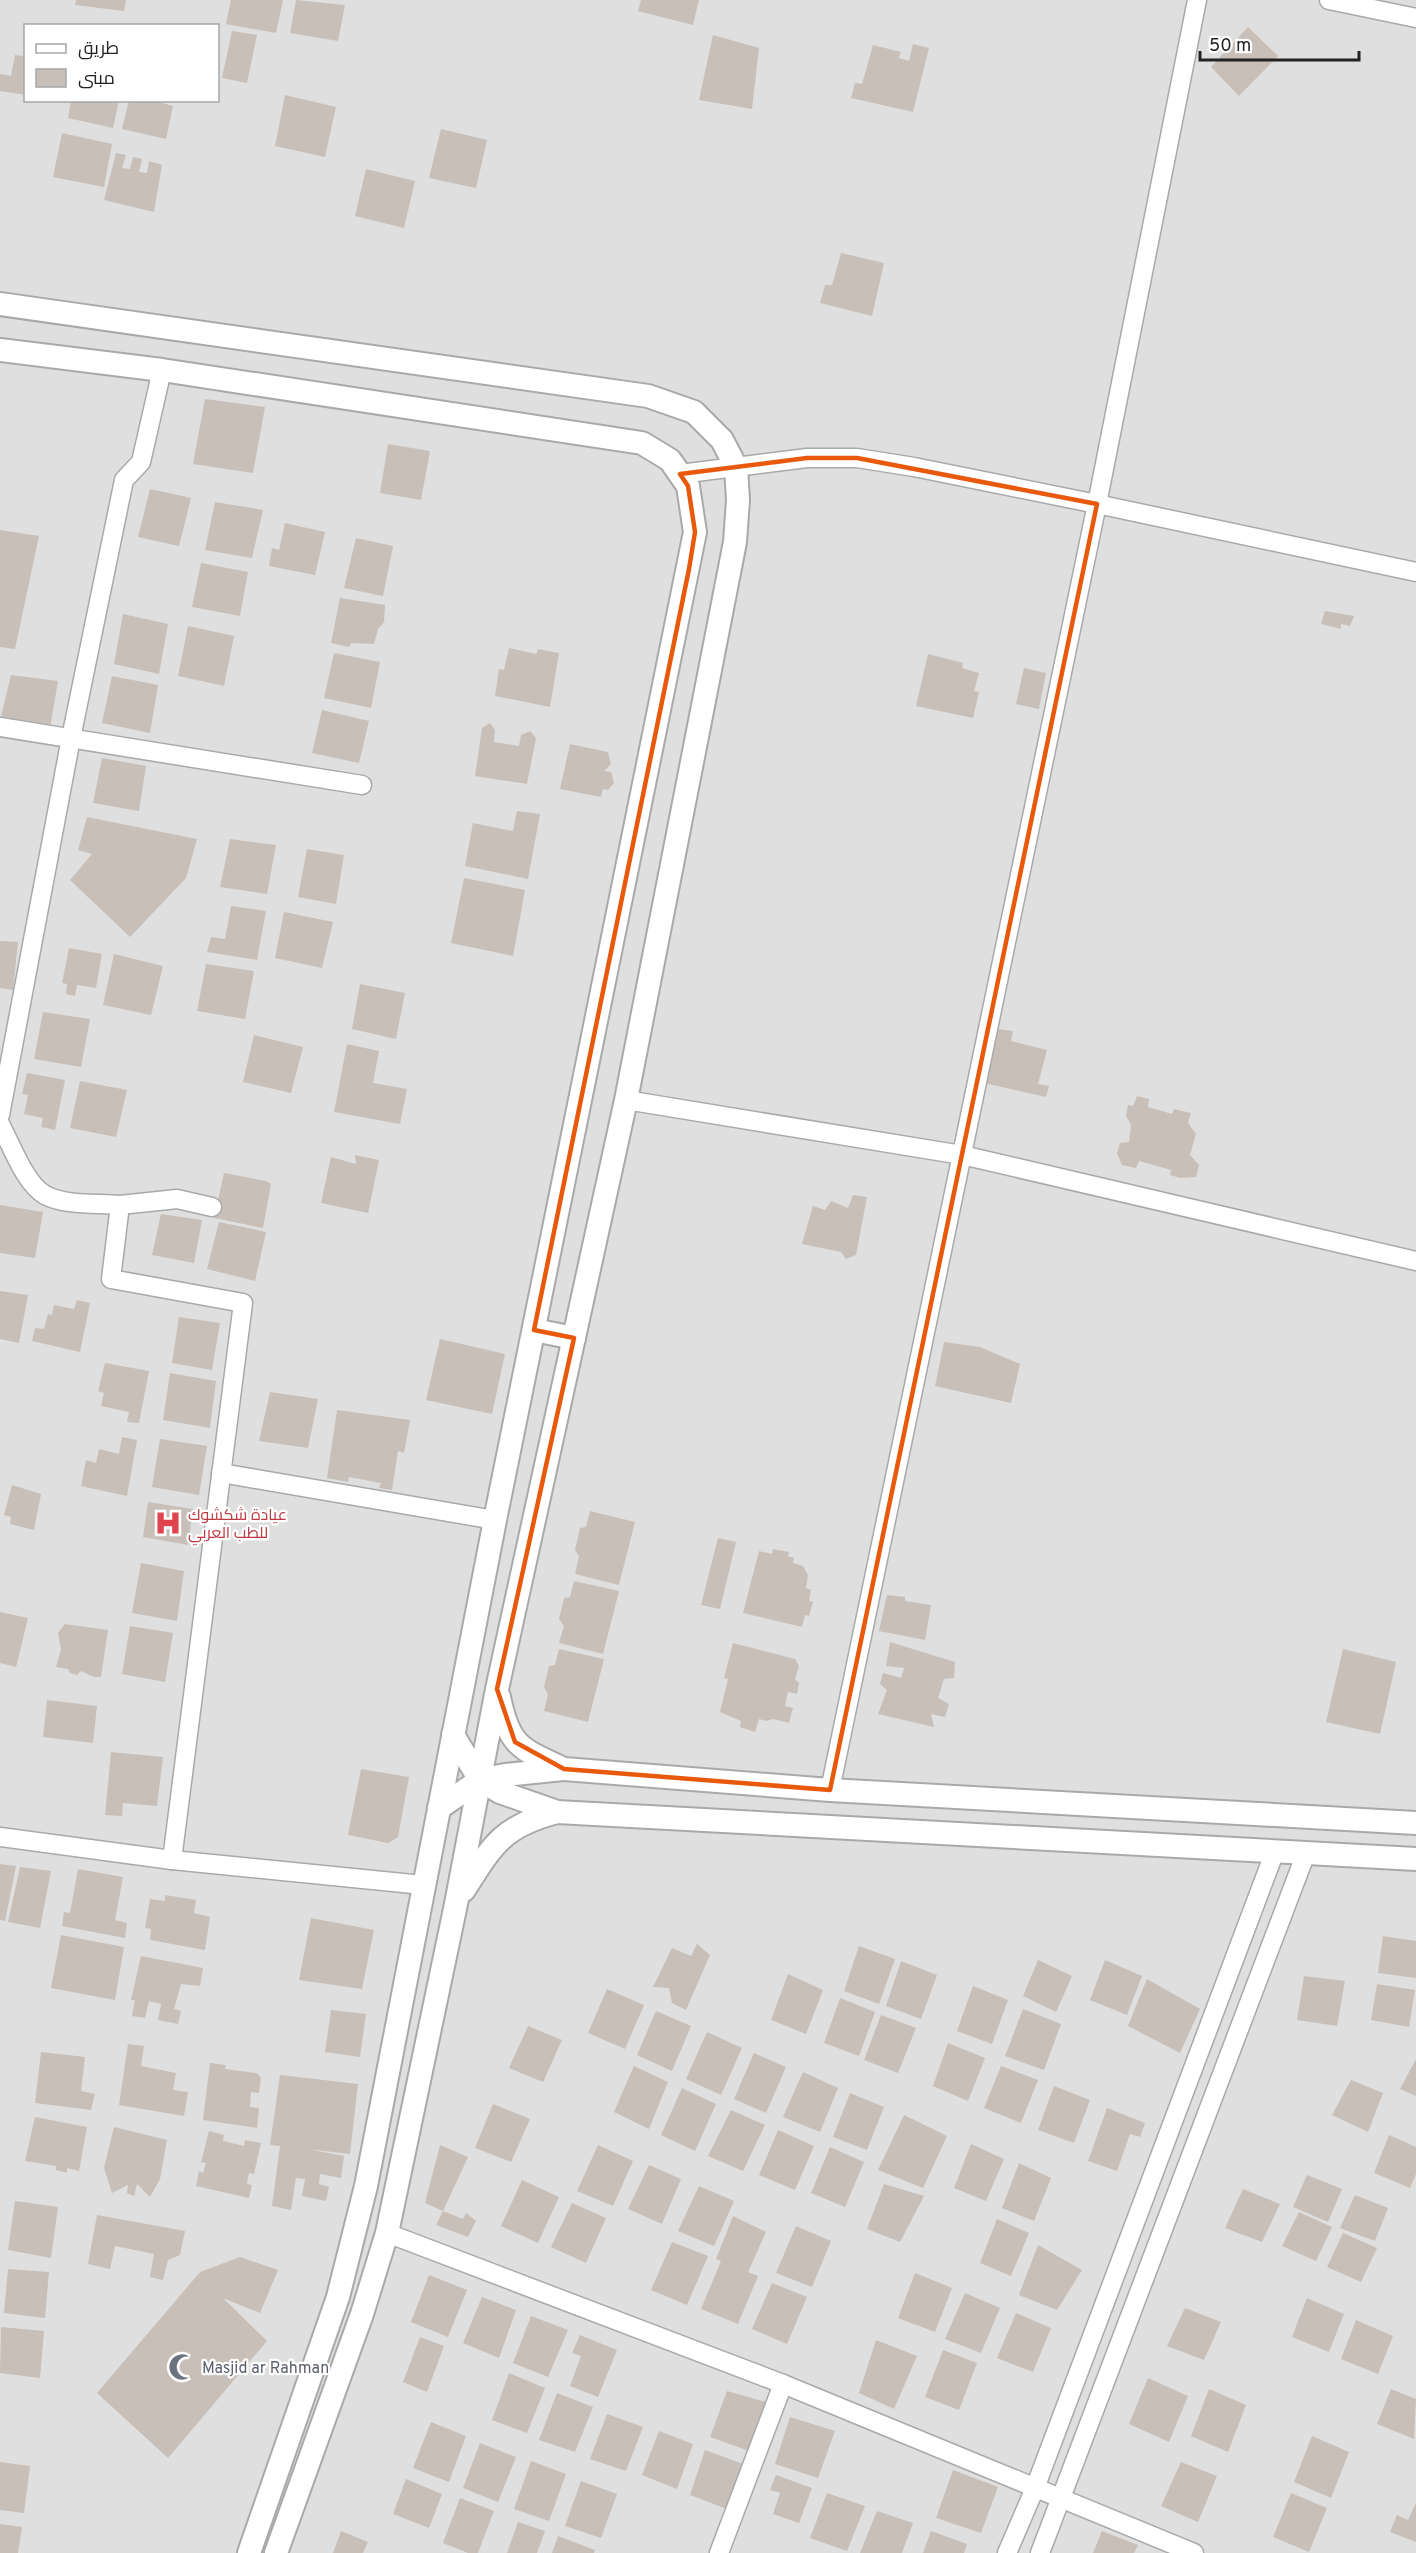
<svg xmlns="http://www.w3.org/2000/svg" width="1416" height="2553" font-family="Overpass,Cairo,sans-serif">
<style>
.residential{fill:#e0dfdf;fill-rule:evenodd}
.building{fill:#c7bfb8}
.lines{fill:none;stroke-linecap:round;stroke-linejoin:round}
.minor-casing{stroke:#a9a9a9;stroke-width:21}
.tertiary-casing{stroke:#a9a9a9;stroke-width:26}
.minor{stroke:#fff;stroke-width:18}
.tertiary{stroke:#fff;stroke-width:22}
.marked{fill:none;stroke:#e8590c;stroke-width:4.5;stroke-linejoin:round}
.labels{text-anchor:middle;stroke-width:4.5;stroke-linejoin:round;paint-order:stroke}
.health-label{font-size:16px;fill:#be3a42;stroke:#fff;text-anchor:start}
.worship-label{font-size:16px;fill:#5b616d;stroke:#fff;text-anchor:start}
</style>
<rect width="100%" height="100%" fill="#f2efe9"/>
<path class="residential" d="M0,0h1416v2553h-1416zM26,26h192v74h-192z"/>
<g class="building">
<polygon points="76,0 126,0 124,11 75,5"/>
<polygon points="231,0 283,0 276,33 226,24"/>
<polygon points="296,0 345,5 338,41 290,33"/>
<polygon points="641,0 699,0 693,25 638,11"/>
<polygon points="1248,27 1278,56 1239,96 1211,67"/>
<polygon points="232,31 257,35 247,83 222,78"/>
<polygon points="713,35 759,48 752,109 699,100"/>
<polygon points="913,44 929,48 913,112 851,98 855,83 862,84 873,45 901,52 899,58 909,61"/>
<polygon points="25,51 26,95 0,91 0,74 11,76 15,55 23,56"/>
<polygon points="285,95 336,107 325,157 275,146"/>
<polygon points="71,100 119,100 113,128 68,118"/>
<polygon points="129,100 151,100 173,106 166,139 122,129"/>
<polygon points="441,129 487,140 476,188 429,178"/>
<polygon points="62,133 112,144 104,187 53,177"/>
<polygon points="116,153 126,155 122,168 130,169 133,157 142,159 139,172 147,173 149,161 162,165 154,212 104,200"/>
<polygon points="366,169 415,181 404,228 355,216"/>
<polygon points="841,253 884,263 872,316 820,303 825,285 832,285"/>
<polygon points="205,399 265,407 253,473 193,464"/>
<polygon points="388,444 430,451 421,500 380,493"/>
<polygon points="150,489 191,498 179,546 138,537"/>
<polygon points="215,502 263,510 252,558 205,550"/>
<polygon points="285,523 325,532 315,575 269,566 272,548 279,550"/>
<polygon points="0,530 39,536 15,649 0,647"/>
<polygon points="356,538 393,546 383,596 344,588"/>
<polygon points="201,563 248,572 240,616 192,607"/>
<polygon points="340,598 385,605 384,622 378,629 374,644 351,643 349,647 331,643"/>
<polygon points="1325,611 1354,616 1350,626 1341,624 1341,629 1321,624"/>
<polygon points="123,614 168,624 159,674 114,664"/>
<polygon points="188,626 234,636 224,686 178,676"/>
<polygon points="509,648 536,654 538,649 559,653 550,707 495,696 499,669 504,670"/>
<polygon points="334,653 380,662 371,708 324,698"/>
<polygon points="928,654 963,663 962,668 979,673 974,691 979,692 973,718 916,706"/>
<polygon points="1024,668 1046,673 1039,709 1016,704"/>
<polygon points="11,675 58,681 50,728 0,721"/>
<polygon points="112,676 158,685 150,733 102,723"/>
<polygon points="322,710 369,721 359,763 312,753"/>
<polygon points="490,723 495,730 494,742 519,746 521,735 530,731 536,738 527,784 475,776 482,728"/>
<polygon points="570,744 608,752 611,764 604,771 611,772 614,783 608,790 603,789 601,797 560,789"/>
<polygon points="102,758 146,766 139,811 93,803"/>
<polygon points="517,811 540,814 528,879 465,866 473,823 513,831"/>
<polygon points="87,817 197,839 186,878 130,937 70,880 92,854 78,850"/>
<polygon points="230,839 276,845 267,894 220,887"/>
<polygon points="307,849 344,855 336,904 298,897"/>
<polygon points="464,878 525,890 513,956 451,943"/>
<polygon points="231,906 266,911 257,960 207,952 211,937 225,939"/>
<polygon points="284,912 333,922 322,968 275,958"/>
<polygon points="0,941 18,942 13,990 0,988"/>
<polygon points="69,948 102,954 96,988 77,985 75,996 66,994 67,984 62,983"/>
<polygon points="114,954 163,966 151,1015 103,1005"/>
<polygon points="206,964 254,971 245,1019 197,1011"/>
<polygon points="360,984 405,993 396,1039 352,1029"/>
<polygon points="43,1012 90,1019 81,1067 34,1059"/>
<polygon points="998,1029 1013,1031 1011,1041 1047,1050 1038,1084 1049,1086 1046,1097 984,1083 985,1069 990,1070"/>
<polygon points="254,1035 303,1047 291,1093 243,1082"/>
<polygon points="347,1044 379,1051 373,1083 407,1089 400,1124 334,1112"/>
<polygon points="27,1073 65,1080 55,1130 41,1127 43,1118 24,1114 28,1095 22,1094"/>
<polygon points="80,1081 127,1090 116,1137 70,1128"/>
<polygon points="1137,1096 1149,1099 1148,1107 1172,1114 1174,1109 1191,1113 1188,1123 1196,1134 1190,1155 1199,1165 1196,1177 1180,1178 1170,1175 1171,1170 1139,1161 1136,1168 1122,1165 1117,1153 1120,1143 1129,1142 1131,1125 1126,1116 1128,1105 1133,1106"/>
<polygon points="355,1155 379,1160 368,1213 321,1203 331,1157 356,1164"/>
<polygon points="224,1173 266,1181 271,1184 263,1228 214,1218"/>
<polygon points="853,1195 867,1197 856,1255 846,1259 841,1252 802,1244 813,1206 825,1210 831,1201 848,1208"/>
<polygon points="0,1205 43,1212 35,1258 0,1253"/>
<polygon points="161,1214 202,1220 194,1263 152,1255"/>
<polygon points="219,1222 266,1232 255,1281 207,1269"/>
<polygon points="0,1291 28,1295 19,1343 0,1339"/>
<polygon points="77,1300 90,1303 80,1352 32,1341 35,1328 44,1329 48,1314 52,1315 54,1305 74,1309"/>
<polygon points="179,1317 220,1323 212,1370 172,1363"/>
<polygon points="440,1339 505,1354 492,1414 426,1400"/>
<polygon points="944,1342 980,1347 1020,1364 1011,1403 935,1386"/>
<polygon points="105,1363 149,1371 139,1423 127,1422 129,1412 101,1406 104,1393 98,1391"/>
<polygon points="170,1373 216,1381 210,1428 163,1420"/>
<polygon points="270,1392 318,1399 308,1448 259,1441"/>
<polygon points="337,1410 410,1420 404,1453 398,1451 392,1490 379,1488 381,1483 349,1477 348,1482 327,1478"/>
<polygon points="122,1437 137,1440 127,1496 81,1486 86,1460 96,1463 99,1449 119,1454"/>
<polygon points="160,1439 207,1446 199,1495 152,1487"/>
<polygon points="12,1485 41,1494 34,1530 10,1524 11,1517 4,1515"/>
<polygon points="148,1502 193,1509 188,1545 143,1537"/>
<polygon points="590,1511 635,1522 619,1585 575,1574 579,1556 575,1550 580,1528 586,1527"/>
<polygon points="718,1538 736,1542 720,1609 701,1605"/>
<polygon points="773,1549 789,1552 788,1556 794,1558 793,1563 803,1566 808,1575 806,1588 811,1590 809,1601 813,1602 809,1616 805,1615 802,1627 743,1613 759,1551 772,1554"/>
<polygon points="141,1563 184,1571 177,1621 132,1613"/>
<polygon points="574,1581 619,1591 603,1654 559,1643 564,1626 559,1619 564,1598 570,1597"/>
<polygon points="887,1595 905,1597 905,1601 931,1605 925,1640 879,1631"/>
<polygon points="0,1612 28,1618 16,1667 0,1663"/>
<polygon points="65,1624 108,1630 101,1677 94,1677 81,1671 77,1675 70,1673 68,1669 56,1667 61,1649 58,1633"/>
<polygon points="130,1626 173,1633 165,1682 122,1674"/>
<polygon points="890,1642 955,1662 954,1678 944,1679 938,1698 949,1704 945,1717 931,1714 934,1727 878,1714 887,1690 880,1684 883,1673 901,1678 904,1668 886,1666"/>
<polygon points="733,1643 795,1659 799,1666 795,1679 799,1683 797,1694 788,1692 785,1706 793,1708 789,1723 773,1719 767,1721 759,1719 755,1732 740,1727 741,1721 720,1712 728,1679 724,1678"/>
<polygon points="559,1649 604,1659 588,1722 544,1711 548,1694 544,1687 549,1666 555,1665"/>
<polygon points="1343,1649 1396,1662 1380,1734 1326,1722"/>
<polygon points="47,1700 97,1706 93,1743 43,1737"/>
<polygon points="111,1752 163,1757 157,1806 123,1803 122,1816 105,1815"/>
<polygon points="361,1769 409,1777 398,1837 388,1843 348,1835"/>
<polygon points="0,1864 16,1866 5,1921 0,1920"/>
<polygon points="20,1867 51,1871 40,1928 8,1922"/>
<polygon points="78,1869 123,1877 115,1920 127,1923 125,1938 62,1926 64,1912 70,1913"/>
<polygon points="165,1895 196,1900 194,1913 210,1917 205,1950 150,1940 151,1929 145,1928 150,1899 165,1901"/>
<polygon points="311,1918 374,1930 362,1989 299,1980"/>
<polygon points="61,1935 124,1947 115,2000 51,1988"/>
<polygon points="1383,1936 1416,1941 1416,1978 1378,1973"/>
<polygon points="697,1944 710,1955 686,2010 672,2003 669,1988 653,1987 672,1948 691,1956"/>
<polygon points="859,1946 895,1959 879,2004 844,1991"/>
<polygon points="141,1956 203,1968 200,1986 181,1984 174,2009 181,2011 178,2024 158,2020 161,2004 149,2001 145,2018 132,2016 135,2000 131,2000"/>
<polygon points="1038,1960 1072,1976 1056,2012 1023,1996"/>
<polygon points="1105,1960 1142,1976 1127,2015 1090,2000"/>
<polygon points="901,1961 937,1975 921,2019 886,2006"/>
<polygon points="788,1974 823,1990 806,2034 771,2020"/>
<polygon points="1304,1976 1345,1981 1337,2026 1297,2020"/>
<polygon points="1147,1979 1200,2009 1180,2053 1128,2026"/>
<polygon points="1377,1984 1415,1990 1409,2027 1371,2020"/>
<polygon points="973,1986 1008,2000 992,2044 957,2031"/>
<polygon points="607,1989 644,2005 625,2049 588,2033"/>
<polygon points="840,1998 875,2012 859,2056 824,2043"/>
<polygon points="1023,2009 1061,2024 1044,2070 1005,2056"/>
<polygon points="331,2010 366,2014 360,2057 325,2052"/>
<polygon points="656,2011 691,2026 672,2071 637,2055"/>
<polygon points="881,2015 916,2028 898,2073 864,2060"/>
<polygon points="528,2026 562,2040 543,2082 509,2068"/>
<polygon points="707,2032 742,2048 721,2095 686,2079"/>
<polygon points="948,2043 985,2058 968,2101 933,2086"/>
<polygon points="128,2044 144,2046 141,2066 176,2073 173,2090 188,2092 184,2116 119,2105"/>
<polygon points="41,2052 85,2057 81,2091 95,2094 91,2110 35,2103"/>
<polygon points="754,2053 786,2067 766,2113 734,2099"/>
<polygon points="1416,2059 1416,2096 1400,2089"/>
<polygon points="210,2063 226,2065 225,2069 257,2073 261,2078 259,2093 251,2092 250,2107 259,2108 257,2128 203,2120"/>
<polygon points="634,2066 668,2082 649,2129 614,2112"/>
<polygon points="1001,2066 1038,2080 1021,2123 984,2108"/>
<polygon points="803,2072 838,2088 820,2132 783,2117"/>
<polygon points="280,2075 358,2084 350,2154 307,2149 344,2156 341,2178 320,2174 319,2184 329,2187 326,2201 302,2196 305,2179 296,2178 291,2210 272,2206 280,2146 270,2145"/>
<polygon points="1351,2080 1383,2093 1368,2132 1332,2115"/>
<polygon points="1054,2086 1090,2100 1074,2143 1038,2130"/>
<polygon points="682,2088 716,2104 695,2151 661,2135"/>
<polygon points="850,2093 884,2107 867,2150 833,2137"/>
<polygon points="493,2104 530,2119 511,2162 475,2148"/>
<polygon points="1107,2108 1145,2123 1140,2137 1130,2134 1117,2171 1088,2161"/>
<polygon points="731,2110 765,2125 743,2171 708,2156"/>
<polygon points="904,2115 947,2136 923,2188 878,2170"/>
<polygon points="35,2117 87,2127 79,2171 67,2168 67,2173 56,2170 56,2166 25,2161"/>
<polygon points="114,2127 167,2140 160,2179 150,2197 137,2184 134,2196 127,2193 128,2185 112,2193 104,2168"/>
<polygon points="778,2130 814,2146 795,2190 759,2175"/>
<polygon points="209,2131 224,2135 223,2141 244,2146 245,2140 261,2143 254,2174 249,2173 247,2184 252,2185 249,2198 196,2186 199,2171 203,2173 206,2163 201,2162"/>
<polygon points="1389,2135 1416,2147 1416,2174 1410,2188 1374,2173"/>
<polygon points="971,2144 1004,2159 986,2201 954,2188"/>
<polygon points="440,2145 468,2157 443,2211 425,2203"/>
<polygon points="598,2145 633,2161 613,2206 577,2191"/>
<polygon points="830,2147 864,2162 845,2207 811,2193"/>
<polygon points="1019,2163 1051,2178 1034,2221 1002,2208"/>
<polygon points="649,2165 681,2179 662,2224 628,2209"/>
<polygon points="1307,2175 1342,2189 1328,2222 1293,2207"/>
<polygon points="522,2180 559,2197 538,2243 501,2226"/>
<polygon points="884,2184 924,2196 900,2242 867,2229"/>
<polygon points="699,2186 734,2201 714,2246 678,2231"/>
<polygon points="1243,2189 1280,2204 1262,2242 1225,2228"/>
<polygon points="1355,2195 1388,2208 1375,2241 1340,2228"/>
<polygon points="15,2201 58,2207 51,2258 8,2250"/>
<polygon points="572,2203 606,2218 586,2263 551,2247"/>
<polygon points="443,2211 463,2219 466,2213 476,2221 468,2237 436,2225"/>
<polygon points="1299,2212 1332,2227 1316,2261 1282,2246"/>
<polygon points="97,2215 185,2231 180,2255 168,2260 163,2280 150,2277 154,2254 115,2246 110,2269 88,2264"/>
<polygon points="733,2216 766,2232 748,2272 758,2276 738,2324 701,2309 721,2261 716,2259"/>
<polygon points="997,2219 1029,2233 1011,2276 980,2263"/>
<polygon points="796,2226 831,2241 812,2287 776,2273"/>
<polygon points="1343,2233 1377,2248 1361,2282 1327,2267"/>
<polygon points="672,2242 708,2256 687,2305 651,2290"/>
<polygon points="1038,2245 1082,2270 1057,2310 1019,2295"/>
<polygon points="240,2257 278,2270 260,2313 223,2298 267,2341 168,2458 97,2393 200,2272"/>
<polygon points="8,2269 49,2272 45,2318 4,2313"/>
<polygon points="915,2273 952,2288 935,2332 898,2318"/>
<polygon points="429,2275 467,2290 448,2337 411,2322"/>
<polygon points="772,2283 807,2297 787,2344 752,2329"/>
<polygon points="965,2293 1000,2308 981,2353 945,2339"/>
<polygon points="482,2297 516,2310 499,2358 463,2343"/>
<polygon points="1307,2298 1344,2314 1329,2352 1292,2337"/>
<polygon points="1185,2308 1221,2322 1204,2360 1167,2346"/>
<polygon points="1016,2313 1051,2328 1033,2372 997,2358"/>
<polygon points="531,2316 568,2330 548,2377 513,2363"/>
<polygon points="1356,2320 1393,2336 1378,2374 1341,2359"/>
<polygon points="1,2327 44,2331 40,2378 0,2373"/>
<polygon points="580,2335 617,2350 598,2397 570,2386 581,2356 572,2353"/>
<polygon points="420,2337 444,2346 427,2392 403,2382"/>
<polygon points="876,2340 917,2356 894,2409 859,2393"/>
<polygon points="943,2350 977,2363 959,2410 925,2397"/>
<polygon points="509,2373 545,2388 527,2433 492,2420"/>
<polygon points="1148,2378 1188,2396 1169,2442 1129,2424"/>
<polygon points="1209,2389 1246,2405 1228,2452 1191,2436"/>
<polygon points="1391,2389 1416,2399 1414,2439 1377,2424"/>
<polygon points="727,2391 766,2402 749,2451 710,2437"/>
<polygon points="557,2393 593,2407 575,2452 539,2440"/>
<polygon points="607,2414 643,2427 626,2471 590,2459"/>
<polygon points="790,2417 835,2431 818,2478 775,2464"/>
<polygon points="431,2422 466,2436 449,2482 413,2468"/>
<polygon points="659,2431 693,2444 677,2489 642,2475"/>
<polygon points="1312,2436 1349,2452 1331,2498 1294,2482"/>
<polygon points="480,2443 516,2457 498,2502 463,2488"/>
<polygon points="705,2450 743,2464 727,2509 690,2495"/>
<polygon points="531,2461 566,2474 549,2521 514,2509"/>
<polygon points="0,2462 30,2466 24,2513 0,2510"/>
<polygon points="1181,2462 1217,2476 1198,2522 1161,2506"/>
<polygon points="953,2470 998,2487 981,2533 936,2518"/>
<polygon points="776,2475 812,2488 799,2523 773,2514 780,2493 770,2490"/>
<polygon points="406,2479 442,2494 429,2528 393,2514"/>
<polygon points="581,2481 617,2494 601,2538 565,2526"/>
<polygon points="827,2493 865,2506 847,2551 810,2538"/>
<polygon points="1291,2493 1327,2508 1309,2552 1273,2537"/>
<polygon points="460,2498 494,2511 478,2553 468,2553 443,2543"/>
<polygon points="1416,2503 1416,2542 1390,2532 1397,2515 1408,2520"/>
<polygon points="877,2511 913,2523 902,2553 860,2553"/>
<polygon points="518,2522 545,2531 537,2553 507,2553"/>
<polygon points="0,2524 22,2527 18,2553 0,2553"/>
<polygon points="341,2531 368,2542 363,2553 333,2553"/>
<polygon points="931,2531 967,2544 964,2553 923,2553"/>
<polygon points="1102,2531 1138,2545 1134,2553 1093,2553"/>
<polygon points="558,2536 595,2550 594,2553 552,2553"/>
</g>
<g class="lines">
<defs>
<g id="minor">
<polyline points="1329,0 1416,18"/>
<polyline points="680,474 807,458 857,458 914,467 1097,504 1416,572"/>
<polyline points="0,727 362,785"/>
<polyline points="626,1100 962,1155 1416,1261"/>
<polyline points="0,1115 71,738 124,480 141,462 162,370"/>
<path d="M0,1124c11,20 25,60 45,71 21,11 51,8 75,10l-9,74 132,24 -71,557"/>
<polyline points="120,1205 177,1199 212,1207"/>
<polyline points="221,1473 495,1520"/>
<polyline points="830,1790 1097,504 1197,0"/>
<polyline points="0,1837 172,1860 423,1885"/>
<polyline points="387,2233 783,2384 1194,2553"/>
<polyline points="719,2553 783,2384"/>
<polyline points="1007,2553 1035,2488 1275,1851"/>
<polyline points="1040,2553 1306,1853"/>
</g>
<g id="tertiary">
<polyline points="0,304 648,396 694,412 722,440 736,467 738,500 735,542 626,1100 497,1689 456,1904 387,2233 362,2314 276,2553"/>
<polyline points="0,350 162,370 642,443 670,460 688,486 695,532 495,1520 366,2186 338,2297 249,2553"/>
<polyline points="534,1330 574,1338"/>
<path d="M499,1697c10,49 21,52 65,72l266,21 586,33"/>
<polyline points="453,1735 480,1780 500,1792 557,1812"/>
<polyline points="439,1808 480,1780 505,1775 563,1769"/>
<path d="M464,1890c29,-46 39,-64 93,-78l859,47"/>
</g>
</defs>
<use href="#minor" class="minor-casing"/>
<use href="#tertiary" class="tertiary-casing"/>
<use href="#minor" class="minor"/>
<use href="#tertiary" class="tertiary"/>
</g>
<path class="marked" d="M807,458h50l240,46 -267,1286 -266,-21 -49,-27 -18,-53 77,-351 -40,-8 155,-761 6,-37 -7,-46 -8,-12z"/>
<defs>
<symbol id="hospital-bare" viewBox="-9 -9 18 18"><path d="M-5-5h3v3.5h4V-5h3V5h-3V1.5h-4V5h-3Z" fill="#e0444e" stroke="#fff" stroke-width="2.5" paint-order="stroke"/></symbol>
<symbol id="mosque-bare" viewBox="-9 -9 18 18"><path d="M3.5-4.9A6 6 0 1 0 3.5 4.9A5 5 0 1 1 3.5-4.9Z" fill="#6b7280" stroke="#fff" stroke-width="2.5" paint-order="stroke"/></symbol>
</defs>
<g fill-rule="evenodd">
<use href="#hospital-bare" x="149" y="1504" width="38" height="38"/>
<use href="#mosque-bare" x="163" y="2348" width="38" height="38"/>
</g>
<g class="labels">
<g class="health-label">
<text x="188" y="1520">عيادة شكشوك<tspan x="188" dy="18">للطب العربي</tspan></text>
</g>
<g class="worship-label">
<text x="202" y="2373">Masjid ar Rahman</text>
</g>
</g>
<rect x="24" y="24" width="195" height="78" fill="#ffffff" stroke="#a7a7a7" stroke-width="1.5"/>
<rect x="36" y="44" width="30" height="9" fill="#ffffff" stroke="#a7a7a7" stroke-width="1.5"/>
<text x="78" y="54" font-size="18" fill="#222222">طريق</text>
<rect x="36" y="69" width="30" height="18" fill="#c7bfb8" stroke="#a7a7a7" stroke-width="1.5"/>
<text x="78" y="84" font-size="18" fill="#222222">مبنى</text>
<path d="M1200 51v9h159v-9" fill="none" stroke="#222222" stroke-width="3"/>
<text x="1209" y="51" font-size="18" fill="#222222" stroke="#ffffff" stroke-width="4.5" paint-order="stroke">50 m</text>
</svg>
